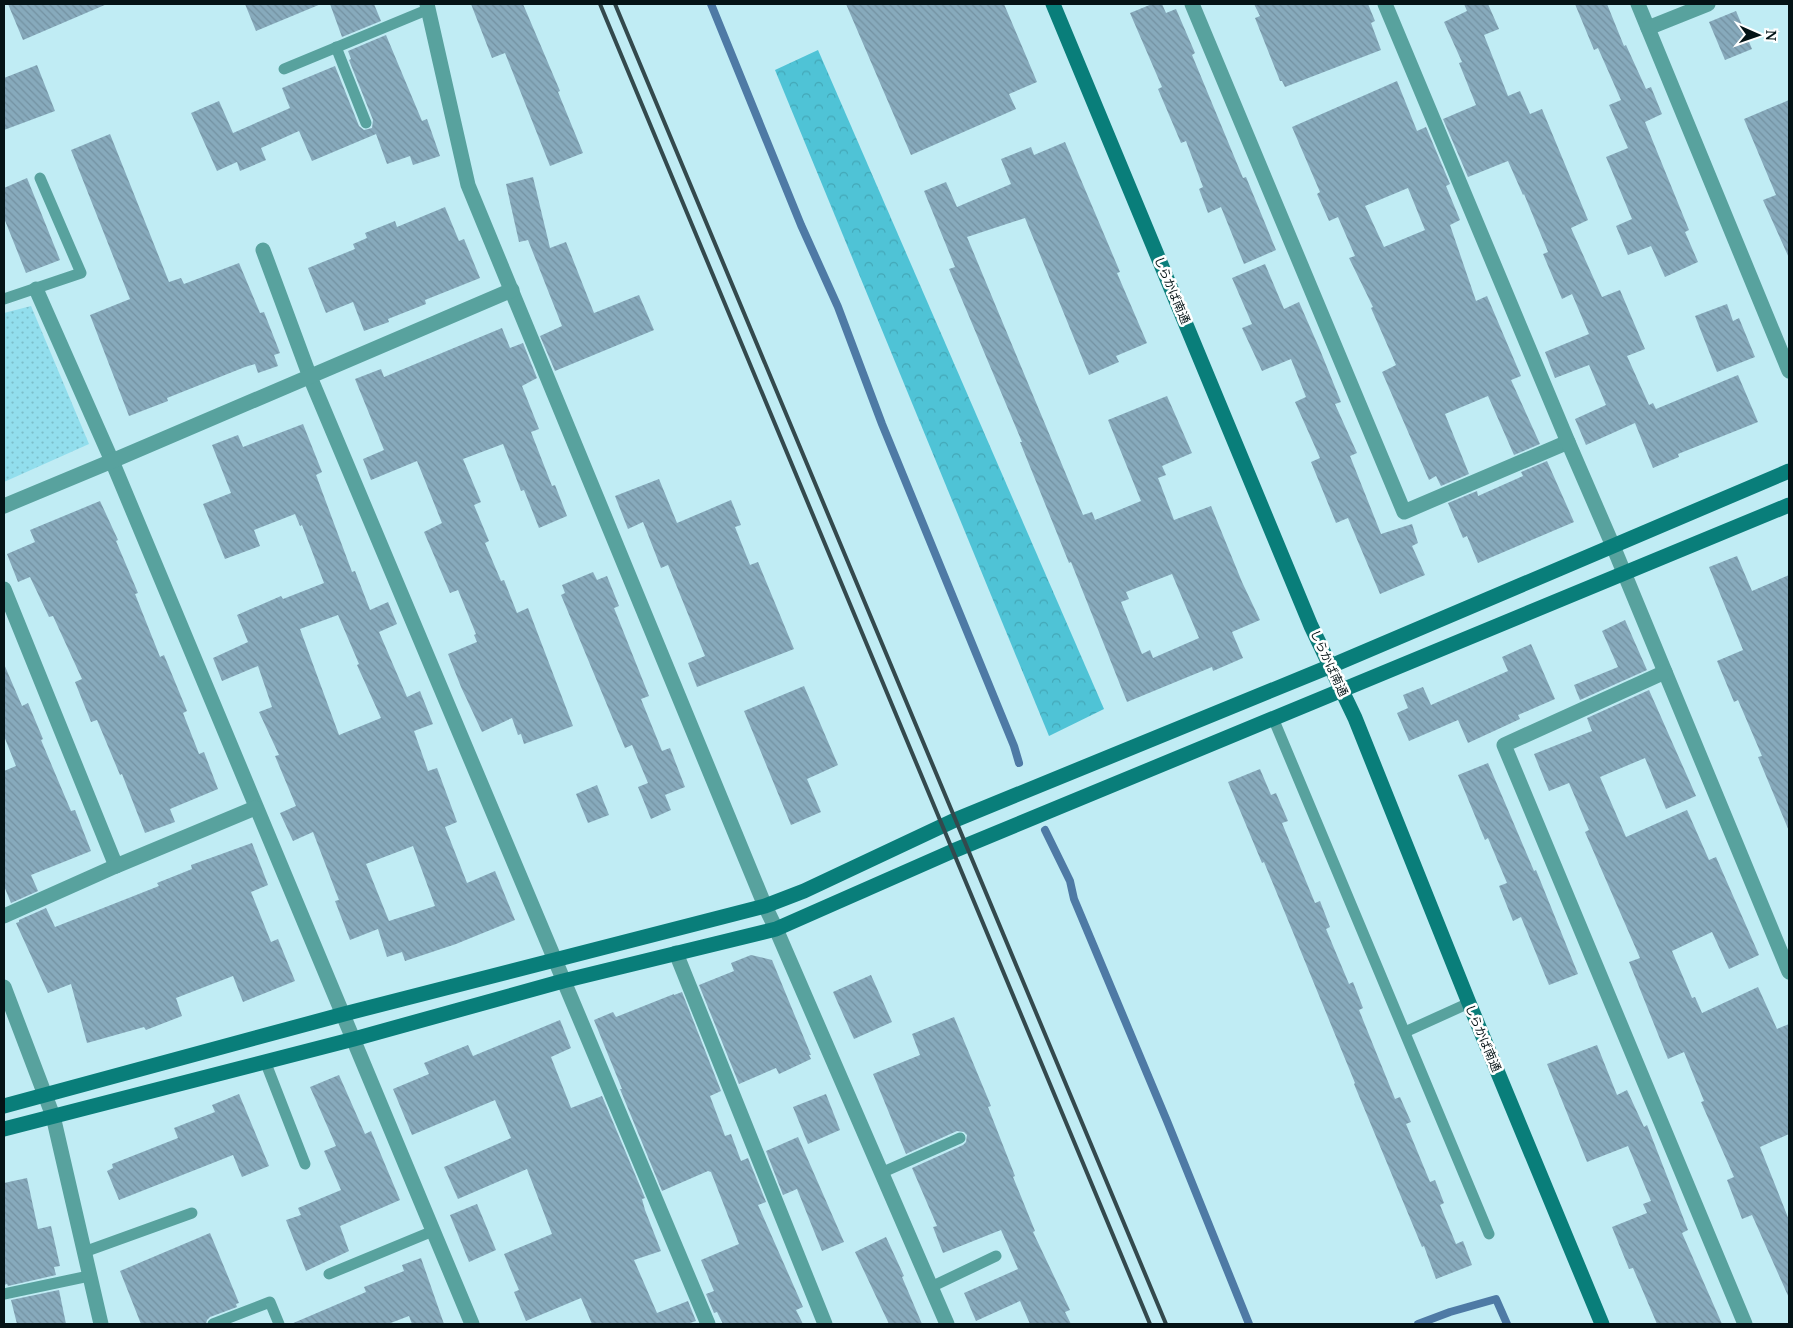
<svg xmlns="http://www.w3.org/2000/svg" width="1793" height="1328" font-family="'Noto Serif','Noto Sans JP',serif">
<style>
.forest{fill:url(#forest-crowns)}
.park{fill:url(#park-dots)}
.lines{fill:none;stroke-linecap:round;stroke-linejoin:round}
.stream{stroke:#4e7aa5;stroke-width:8}
.building{fill:url(#building-back-hatch);fill-rule:evenodd}
.lane{stroke:#58a29e;stroke-width:11}
.street{stroke:#58a29e;stroke-width:15}
.secondary{stroke:#097e7a;stroke-width:15}
.rail{stroke:#33494d;stroke-width:4}
.labels{text-anchor:middle;stroke-width:5;stroke-linejoin:round;paint-order:stroke}
.street-label{font-size:12px;fill:#041316;stroke:#fff}
</style>
<defs>
<pattern id="forest-crowns" width="20" height="18" patternUnits="userSpaceOnUse" patternTransform="scale(1.25)"><rect width="20" height="18" fill="#4fc3d6"/><path d="M2 6a3 3 0 1 1 6 0M12 15a3 3 0 1 1 6 0" fill="none" stroke="#43a7b7"/></pattern>
<pattern id="park-dots" width="8" height="8" patternUnits="userSpaceOnUse" patternTransform="scale(1.25)"><rect width="8" height="8" fill="#92deed"/><path d="M2 2h.1M6 6h.1" fill="none" stroke="#7cbeca" stroke-width="1.8" stroke-linecap="round"/></pattern>
<pattern id="building-back-hatch" width="6" height="6" patternUnits="userSpaceOnUse" patternTransform="scale(1.25)"><rect width="6" height="6" fill="#87aabc"/><path d="M-1 5l2 2M0 0l6 6M5-1l2 2" fill="none" stroke="#7391a1"/></pattern>
</defs>
<rect width="100%" height="100%" fill="#c0ecf4"/>
<polygon class="forest" points="818,50 1104,709 1049,736 775,70"/>
<polygon class="park" points="31,306 89,444 4,482 4,313"/>
<g class="lines">
<g class="stream">
<polyline points="711,4 801,225 838,307 882,424 1014,746 1019,763"/>
<polyline points="1045,830 1070,881 1074,899 1167,1121 1249,1324"/>
<polyline points="1418,1324 1450,1312 1496,1299 1507,1324"/>
</g>
</g>
<g class="building">
<polygon points="8,4 107,4 23,40"/>
<polygon points="245,4 321,4 256,31"/>
<polygon points="330,4 374,4 381,21 342,37"/>
<polygon points="471,4 523,4 560,91 558,92 583,153 550,166 505,53 492,58"/>
<polygon points="846,4 1004,4 1037,82 1009,94 1016,109 911,155"/>
<polygon points="1152,4 1162,4 1166,13 1176,9 1195,53 1192,55 1214,108 1243,178 1246,177 1276,250 1244,264 1221,207 1208,213 1199,189 1203,187 1186,141 1181,143 1158,89 1162,87 1130,13"/>
<polygon points="1254,4 1368,4 1375,21 1371,23 1381,50 1285,87 1282,81 1280,81 1255,18 1260,16"/>
<polygon points="1464,4 1488,4 1499,29 1484,35 1508,96 1520,91 1530,114 1542,109 1588,220 1571,228 1602,297 1620,290 1645,349 1627,356 1649,405 1653,403 1656,409 1738,375 1758,422 1678,454 1679,457 1653,468 1635,423 1586,445 1575,419 1606,405 1589,365 1555,378 1545,352 1589,334 1572,294 1562,299 1543,254 1548,252 1524,194 1523,195 1508,161 1468,177 1443,119 1476,105 1459,63 1462,62 1444,22 1467,11"/>
<polygon points="1575,4 1607,4 1624,46 1626,45 1646,89 1651,87 1662,114 1645,122 1689,230 1685,232 1698,262 1665,277 1651,246 1628,255 1616,226 1632,219 1606,157 1628,148 1609,105 1621,100 1598,48 1594,50"/>
<polygon points="1736,11 1752,49 1725,60 1709,22"/>
<polygon points="386,35 422,121 427,119 440,156 413,165 410,156 387,164 376,134 312,161 299,131 261,148 266,160 240,171 237,162 217,171 191,113 219,101 233,133 290,108 282,88 335,66 359,126 364,130 372,128 373,120 349,60 351,59 348,51"/>
<polygon points="37,65 55,111 4,130 4,78"/>
<path d="M1397,81l20,50 9,-4 24,57 -4,2 14,34 -10,5 26,76 11,-5 34,80 -10,4 29,64 -26,11 -26,-59 -43,18 24,60 -28,12 -5,-10 -7,4 -47,-108 14,-7 -25,-57 2,-1 -24,-49 6,-2 -17,-39 -9,4 -12,-27 3,-2 -28,-65zM1408,188l17,42 -41,17 -19,-41z"/>
<polygon points="1789,100 1789,258 1763,200 1776,195 1744,119"/>
<polygon points="110,134 169,282 181,278 184,284 239,263 260,313 264,312 280,353 274,355 278,366 258,373 255,364 245,367 167,398 168,401 129,416 90,315 130,299 71,150"/>
<path d="M1065,142l55,130 -3,1 30,70 -31,13 3,6 -30,13 -64,-157 -58,19 116,278 9,-3 3,8 46,-19 -33,-81 59,-24 25,57 -30,13 4,9 -8,3 16,42 37,-14 31,76 18,38 -28,12 11,26 -30,13 -1,-4 -85,35 -56,-140 -2,1 -49,-121h2l-73,-173 6,-2 -31,-76 22,-9 11,25 54,-23 -10,-25 30,-12 3,8zM1172,574l27,64 -46,20 -3,-8 -8,4 -21,-52 8,-3 -3,-7z"/>
<polygon points="533,177 550,248 566,242 594,313 639,295 654,330 555,371 540,336 562,326 528,240 519,242 506,184"/>
<polygon points="27,178 60,260 26,273 4,218 4,188"/>
<polygon points="445,207 459,241 464,239 480,278 425,300 426,304 388,319 389,322 364,331 353,302 326,313 308,268 355,249 353,244 367,238 365,233 395,221 397,227"/>
<polygon points="1265,264 1284,309 1299,302 1320,350 1341,402 1335,404 1357,453 1350,456 1381,534 1412,524 1418,543 1412,546 1425,575 1380,594 1348,518 1336,523 1311,462 1320,458 1295,402 1306,397 1291,359 1262,371 1242,328 1252,324 1232,278"/>
<polygon points="1727,304 1733,321 1739,318 1755,357 1717,372 1695,316"/>
<polygon points="502,328 510,348 523,343 537,378 522,386 539,429 531,432 552,486 555,485 567,516 539,528 524,490 521,491 503,444 463,459 481,502 474,505 489,541 485,543 501,581 504,580 517,613 528,608 573,726 524,744 521,734 518,735 512,718 482,732 461,687 448,654 477,642 474,635 476,634 458,590 450,593 424,532 442,523 417,461 371,480 363,459 384,450 355,379 381,369 384,377"/>
<path d="M303,424l19,48 -6,3 36,97 3,-1 15,39 18,-8 9,22 -18,8 28,65 13,-6 13,33 -19,7 14,40 9,-3 20,54 -12,5 22,56 28,-12 20,49 -59,24 -51,17 -3,-9 -15,5 -9,-28 -28,11 -15,-39 4,-1 -26,-68 -20,9 -13,-28 16,-7 -21,-50 4,-1 -20,-43 13,-5 -14,-41 -36,15 -9,-23 35,-16 -11,-27 44,-19 2,3 41,-16 -22,-58 -2,1 -5,-12 -41,16 6,16 -35,13 -22,-55 28,-11 -19,-48 26,-10 5,12zM338,615l21,49 -2,1 24,53 -42,17 -39,-106zM413,846l22,60 -46,15 -23,-57z"/>
<polygon points="1547,461 1574,522 1478,563 1467,536 1463,538 1448,503 1477,491 1478,496 1523,476 1521,472"/>
<polygon points="659,479 677,523 731,500 741,525 735,527 750,565 758,562 794,649 697,687 688,663 705,656 668,565 661,568 643,522 628,529 615,496"/>
<polygon points="100,501 118,540 116,541 138,593 135,594 160,657 164,655 187,711 183,713 199,754 204,752 218,789 170,809 175,822 145,833 122,774 120,775 97,720 91,722 75,682 82,679 53,616 49,617 30,577 18,582 7,554 35,542 30,530"/>
<polygon points="1737,556 1752,591 1789,575 1789,831 1758,757 1762,756 1738,700 1734,702 1717,661 1743,650 1709,567"/>
<polygon points="593,572 597,580 607,576 619,606 614,608 649,696 641,699 662,751 670,748 685,787 665,795 671,810 651,819 638,787 648,783 632,745 625,748 561,595 565,593 562,585"/>
<polygon points="1625,620 1647,670 1580,700 1574,685 1618,667 1602,631"/>
<polygon points="1531,644 1555,699 1518,715 1520,719 1468,743 1458,720 1409,741 1397,713 1408,708 1403,695 1423,687 1431,705 1508,671 1502,657"/>
<polygon points="4,664 22,706 28,703 43,739 41,740 71,811 75,810 91,851 31,875 38,891 11,903 4,886 4,771 16,766 4,736"/>
<polygon points="804,686 838,765 807,779 821,812 791,825 744,711"/>
<polygon points="1649,690 1696,796 1666,809 1645,758 1600,777 1626,837 1687,810 1709,860 1716,857 1759,955 1729,969 1712,932 1672,951 1692,998 1695,997 1702,1013 1758,987 1777,1029 1789,1024 1789,1134 1760,1147 1789,1220 1789,1298 1752,1215 1742,1219 1727,1180 1734,1177 1701,1102 1704,1101 1684,1052 1668,1059 1629,962 1640,958 1585,832 1589,830 1569,783 1549,791 1534,754 1592,731 1587,718"/>
<polygon points="1488,763 1534,871 1536,870 1578,974 1549,985 1521,917 1513,921 1499,886 1507,883 1488,838 1485,840 1458,775"/>
<polygon points="1260,769 1271,795 1276,793 1288,821 1282,823 1315,903 1320,901 1330,927 1326,929 1349,984 1353,982 1363,1008 1359,1010 1395,1099 1400,1097 1411,1122 1406,1124 1430,1182 1435,1180 1444,1203 1440,1205 1456,1244 1463,1241 1472,1265 1436,1279 1424,1246 1422,1247 1354,1084 1355,1083 1264,862 1262,863 1228,782"/>
<polygon points="597,785 609,815 588,823 576,794"/>
<polygon points="252,843 268,885 251,892 271,942 278,939 295,981 243,1002 233,976 176,998 182,1016 146,1030 144,1027 87,1043 71,984 48,993 16,923 19,922 19,920 46,908 55,927 159,886 157,883 192,869 191,865"/>
<polygon points="751,955 772,960 811,1055 809,1055 811,1059 779,1074 776,1068 739,1084 699,985 734,971 731,963"/>
<polygon points="871,975 892,1022 854,1039 833,992"/>
<polygon points="682,992 721,1091 710,1096 725,1136 731,1134 741,1161 748,1158 766,1202 758,1205 803,1307 796,1310 803,1324 723,1324 717,1312 714,1313 706,1294 714,1291 701,1260 739,1244 711,1172 708,1171 662,1191 620,1089 622,1089 594,1020 613,1012 616,1017 674,994 674,995"/>
<polygon points="954,1017 991,1106 988,1107 1015,1176 1013,1177 1035,1231 1033,1232 1070,1310 1065,1312 1071,1324 1030,1324 1020,1301 976,1321 964,1293 1018,1269 1001,1230 943,1253 933,1227 937,1226 912,1168 963,1145 966,1142 967,1135 964,1132 957,1131 906,1154 873,1074 920,1055 912,1034"/>
<polygon points="560,1020 571,1048 551,1057 571,1108 602,1096 645,1198 642,1199 645,1210 661,1251 634,1260 657,1313 688,1301 696,1321 687,1324 592,1324 581,1298 526,1321 514,1292 519,1290 504,1254 552,1234 527,1169 458,1199 444,1167 511,1138 495,1100 412,1135 393,1089 429,1074 424,1063 468,1045 473,1056"/>
<polygon points="1597,1045 1617,1095 1627,1090 1644,1127 1647,1125 1688,1230 1682,1233 1722,1324 1657,1324 1633,1268 1629,1269 1612,1227 1647,1213 1643,1204 1651,1201 1628,1146 1587,1162 1547,1064"/>
<polygon points="339,1075 365,1134 371,1131 400,1200 340,1226 349,1251 306,1271 286,1220 301,1215 298,1208 341,1190 324,1151 336,1146 310,1087"/>
<polygon points="239,1094 269,1166 242,1177 233,1155 119,1200 107,1171 113,1168 112,1164 178,1138 174,1128 215,1112 212,1105"/>
<polygon points="826,1094 840,1130 808,1144 793,1107"/>
<polygon points="798,1137 844,1242 822,1251 797,1189 783,1195 766,1151"/>
<polygon points="27,1178 38,1229 51,1226 60,1266 54,1267 56,1275 8,1286 7,1284 4,1285 4,1183"/>
<polygon points="477,1204 496,1250 469,1262 450,1215"/>
<polygon points="210,1233 239,1303 236,1304 237,1307 210,1317 207,1320 206,1324 141,1324 120,1271"/>
<polygon points="886,1237 904,1276 902,1277 922,1324 889,1324 855,1252"/>
<polygon points="421,1258 444,1324 412,1324 409,1316 388,1324 291,1324 366,1292 364,1287 404,1271 402,1265"/>
<polygon points="59,1290 66,1324 17,1324 11,1300"/>
</g>
<g class="lines">
<g class="lane">
<polyline points="336,47 366,123"/>
<polyline points="284,69 429,9"/>
<polyline points="4,299 81,273 40,178"/>
<polyline points="1273,718 1489,1234"/>
<polyline points="1405,1032 1469,1003"/>
<polyline points="265,1061 305,1164"/>
<polyline points="881,1173 960,1138"/>
<polyline points="84,1252 192,1213"/>
<polyline points="329,1274 433,1231"/>
<polyline points="931,1287 996,1256"/>
<polyline points="4,1294 89,1276"/>
<polyline points="213,1324 270,1302 279,1324"/>
</g>
<g class="street">
<polyline points="427,4 468,185 765,906 776,929 947,1324"/>
<polyline points="1192,4 1404,512 1568,442"/>
<polyline points="1385,4 1568,442 1613,546 1789,972"/>
<polyline points="1638,4 1789,371"/>
<polyline points="1648,28 1708,4"/>
<polyline points="263,250 310,377 708,1324"/>
<polyline points="36,289 112,461 472,1324"/>
<polyline points="4,506 112,461 512,290"/>
<polyline points="4,589 116,866"/>
<polyline points="1665,672 1504,745 1745,1324"/>
<polyline points="4,916 116,866 255,808"/>
<polyline points="676,953 825,1324"/>
<polyline points="4,987 53,1116 101,1324"/>
</g>
<g class="secondary">
<polyline points="1053,4 1311,626 1355,718 1469,1003 1602,1324"/>
<polyline points="4,1106 344,1014 765,906 804,891 955,820 1331,666 1789,471"/>
<polyline points="4,1129 354,1039 563,981 776,929 953,851 1789,505"/>
</g>
<g class="rail">
<polyline points="600,4 1150,1324"/>
<polyline points="615,4 1166,1324"/>
</g>
</g>
<g class="labels">
<g class="street-label">
<text transform="translate(1172 290) rotate(67)" y="4">しらかば南通</text>
<text transform="translate(1329 663) rotate(65)" y="4">しらかば南通</text>
<text transform="translate(1483 1038) rotate(67)" y="4">しらかば南通</text>
</g>
</g>
<rect width="1793" height="1328" fill="none" stroke="#041316" stroke-width="10"/>
<g transform="translate(1758 35) rotate(92)" stroke="#ffffff" stroke-width="4" paint-order="stroke">
<path d="M0-4L9 19L0 12L-9 19Z" fill="#041316"/>
<text y="-8" font-size="14" font-weight="bold" text-anchor="middle" fill="#041316">N</text>
</g>
</svg>
